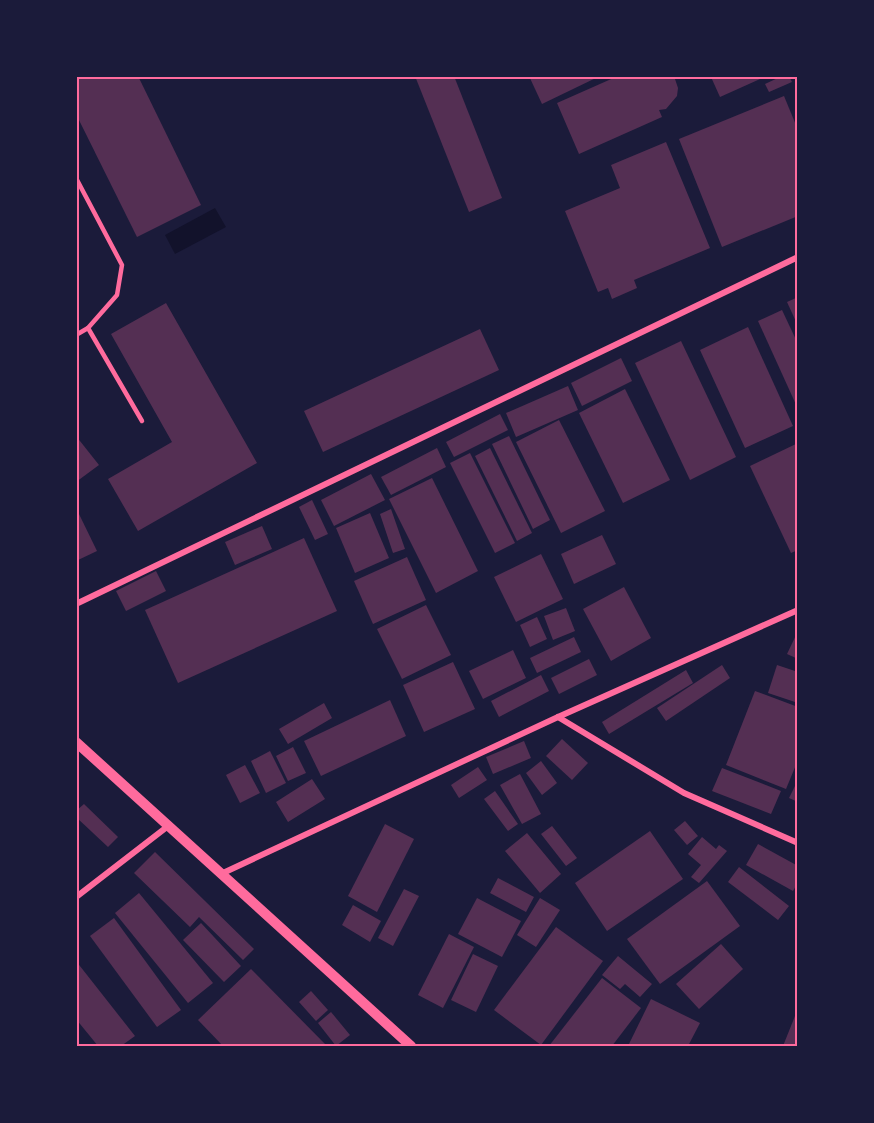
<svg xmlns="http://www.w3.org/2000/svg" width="874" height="1123" font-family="Lato,sans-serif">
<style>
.water{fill:#12122b}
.building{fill:#542f53}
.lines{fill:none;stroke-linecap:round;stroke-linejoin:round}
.service{stroke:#ff6b9d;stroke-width:4.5}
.minor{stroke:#ff6b9d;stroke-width:6}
.tertiary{stroke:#ff6b9d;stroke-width:10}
.neatline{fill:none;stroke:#ff6b9d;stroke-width:2}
</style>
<rect width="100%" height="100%" fill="#1b1b3a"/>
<polygon class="water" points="215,208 226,227 175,254 165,235"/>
<g class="building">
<polygon points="76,76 138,76 201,205 137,237 76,114"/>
<polygon points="415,76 454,76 502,198 469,212"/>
<polygon points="529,76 600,76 542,104"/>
<polygon points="618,76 674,76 678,88 677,96 666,109 659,110 662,117 579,154 557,103"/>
<polygon points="713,76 767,76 720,97 711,77"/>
<polygon points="782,76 789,76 792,82 769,92 765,84"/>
<polygon points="784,96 798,130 798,216 722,247 679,139"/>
<polygon points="666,142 710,248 634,280 637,288 612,299 608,288 598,292 565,211 620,188 611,165"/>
<polygon points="798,297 798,326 787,302"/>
<polygon points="166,303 257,463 138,531 108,479 172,442 111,334"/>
<polygon points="782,310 798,344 798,409 758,321"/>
<polygon points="748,327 793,426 745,448 700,350"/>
<polygon points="480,329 499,370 323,452 304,411"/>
<polygon points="681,341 736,457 690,480 635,363"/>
<polygon points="621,358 632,381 582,406 571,383"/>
<polygon points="568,386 578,410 516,437 506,413"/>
<polygon points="625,389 670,480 623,503 579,413"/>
<polygon points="500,414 508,430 454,457 446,442"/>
<polygon points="559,420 605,511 561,533 516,442"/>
<polygon points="76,436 99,465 76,482"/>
<polygon points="509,436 550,520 533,529 492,444"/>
<polygon points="798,443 798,550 791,553 750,466"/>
<polygon points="437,448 446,467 391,495 381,477"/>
<polygon points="490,448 532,533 517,541 475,456"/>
<polygon points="470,453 515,543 495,553 450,463"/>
<polygon points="371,474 385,500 334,526 321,500"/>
<polygon points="432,478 478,571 436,593 389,499"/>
<polygon points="312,500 328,534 315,540 299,507"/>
<polygon points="391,509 405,549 393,553 380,514"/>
<polygon points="76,512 78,512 97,551 76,561"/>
<polygon points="370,513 389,558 355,573 336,528"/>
<polygon points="262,526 272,549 235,565 225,542"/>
<polygon points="602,535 616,564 574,584 561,554"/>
<polygon points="304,538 337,611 178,683 145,610"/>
<polygon points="541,554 563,599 516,622 494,577"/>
<polygon points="407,557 426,600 373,624 354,581"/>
<polygon points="156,571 166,591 126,611 116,591"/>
<polygon points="624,587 651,638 611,661 583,609"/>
<polygon points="426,605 451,655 402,679 377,629"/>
<polygon points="566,608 575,631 553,640 544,616"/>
<polygon points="537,617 547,639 530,647 520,625"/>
<polygon points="798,631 798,659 787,654"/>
<polygon points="574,637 581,652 537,673 530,658"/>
<polygon points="513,650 526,678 483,699 469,671"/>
<polygon points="589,659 597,675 559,694 551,678"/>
<polygon points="453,662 475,709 424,732 403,685"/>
<polygon points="722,665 730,678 666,721 657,708"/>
<polygon points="777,665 798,672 798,703 768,693"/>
<polygon points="686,670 693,683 609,734 602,722"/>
<polygon points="541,675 549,691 499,717 491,701"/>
<polygon points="755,691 798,707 798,760 786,789 726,765"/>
<polygon points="390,700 406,736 321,776 304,741"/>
<polygon points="324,703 332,718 288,744 279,729"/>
<polygon points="562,739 588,763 572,780 546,756"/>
<polygon points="524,741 531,758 493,774 486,757"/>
<polygon points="293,747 306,773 288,781 276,756"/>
<polygon points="270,751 286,783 266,793 251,761"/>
<polygon points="541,761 557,783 542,795 526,773"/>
<polygon points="245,765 260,793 240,803 226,775"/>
<polygon points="478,767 487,780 459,798 451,785"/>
<polygon points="722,768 781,791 771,814 712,791"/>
<polygon points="520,774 541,814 522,824 500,785"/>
<polygon points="312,779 325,799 288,822 276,802"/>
<polygon points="798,780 798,802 789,798"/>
<polygon points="495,791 518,824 508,831 484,799"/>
<polygon points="84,804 118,837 108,847 76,817 76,811"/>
<polygon points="685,821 698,836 687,845 674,830"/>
<polygon points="385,824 414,839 377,912 348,896"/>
<polygon points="552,826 577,858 566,866 541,834"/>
<polygon points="650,831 683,879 607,931 575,883"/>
<polygon points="527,833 561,874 540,893 505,851"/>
<polygon points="702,837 716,849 719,845 727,851 699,883 691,877 701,865 688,854"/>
<polygon points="758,844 798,866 798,882 793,891 746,865"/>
<polygon points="155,852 254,949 243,960 199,917 190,927 134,873"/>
<polygon points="739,867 789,906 778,920 728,882"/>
<polygon points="498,878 534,897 526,912 490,893"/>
<polygon points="707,881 740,926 660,984 627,939"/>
<polygon points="404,889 419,896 393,946 378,938"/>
<polygon points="139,893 213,983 188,1003 115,913"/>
<polygon points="477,898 521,921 502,957 458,934"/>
<polygon points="540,898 560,910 536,947 517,935"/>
<polygon points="353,905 381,921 370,942 342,925"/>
<polygon points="114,918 181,1010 157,1027 90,936"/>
<polygon points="201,923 241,966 224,982 183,940"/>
<polygon points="556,927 603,961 541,1045 494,1010"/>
<polygon points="449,934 474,947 443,1008 418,995"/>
<polygon points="721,944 743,969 699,1009 676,984"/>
<polygon points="473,954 498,966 476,1012 451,1000"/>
<polygon points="618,956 652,984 640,997 625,984 620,989 602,975"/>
<polygon points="76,961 135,1036 121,1046 98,1046 76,1019"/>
<polygon points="251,969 327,1046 223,1046 198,1020"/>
<polygon points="602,978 641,1008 612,1046 549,1046"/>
<polygon points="311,991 328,1010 316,1021 299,1002"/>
<polygon points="651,999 700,1023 688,1046 628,1046"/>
<polygon points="797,1011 798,1046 783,1046"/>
<polygon points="331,1012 350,1035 336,1046 318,1023"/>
</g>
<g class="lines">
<g class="service">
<polyline points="76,178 122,265 117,295 88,328 76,335"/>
<polyline points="88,328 142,421"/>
</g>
<g class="minor">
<polyline points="76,604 798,257"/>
<polyline points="558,717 684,793 798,843"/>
<polyline points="223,873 558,717 798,610"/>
<polyline points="76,897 168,826"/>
</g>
<polyline class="tertiary" points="76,742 411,1046"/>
</g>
<rect width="874" height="1123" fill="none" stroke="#1b1b3a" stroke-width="156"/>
<rect x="78" y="78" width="718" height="967" class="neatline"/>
</svg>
